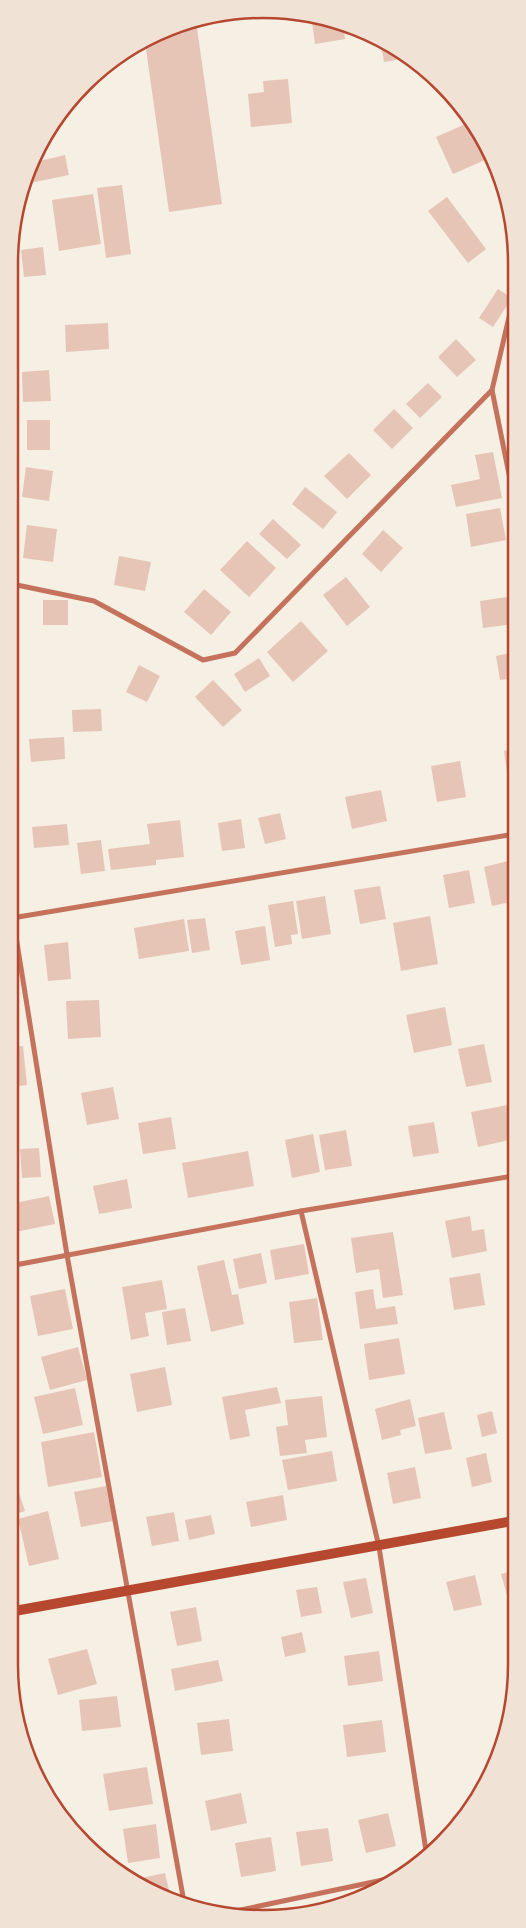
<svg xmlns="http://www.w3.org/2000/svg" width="526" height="1928" font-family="Arial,sans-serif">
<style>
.building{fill:#e6c5b7}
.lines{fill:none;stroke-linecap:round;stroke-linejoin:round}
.minor{stroke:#c5725c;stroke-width:5}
.secondary{stroke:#b5482f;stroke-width:10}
.rim{fill:none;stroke:#b5482f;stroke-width:2.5}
</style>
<rect width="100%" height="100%" fill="#f6efe4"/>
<g class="building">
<polygon points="311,14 343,24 345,39 315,44"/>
<polygon points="196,21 222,204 169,212 145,42"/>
<polygon points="380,38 385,42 407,58 384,62"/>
<polygon points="288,79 292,123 251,127 248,94 264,92 263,81"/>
<polygon points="470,122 485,142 492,157 453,174 436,137"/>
<polygon points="65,155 69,175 30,183 29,176 35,162"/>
<polygon points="122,185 131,254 106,258 97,188"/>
<polygon points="93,194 101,244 59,251 52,200"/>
<polygon points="447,197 486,249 468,263 428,211"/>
<polygon points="43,247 46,275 24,277 21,250"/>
<polygon points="498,289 512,298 493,327 479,318"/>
<polygon points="108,323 109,349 66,352 65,325"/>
<polygon points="456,339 476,360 457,377 438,357"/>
<polygon points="49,370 51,401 23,402 22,372"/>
<polygon points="428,383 442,397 420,418 406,404"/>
<polygon points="394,409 413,428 392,449 373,430"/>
<rect x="27" y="420" width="23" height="30"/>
<polygon points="493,452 502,498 456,507 451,485 480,479 475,455"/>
<polygon points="349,453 371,475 347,499 324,476"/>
<polygon points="26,467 53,471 49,501 22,497"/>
<polygon points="305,487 337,512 323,529 292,504"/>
<polygon points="500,508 506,540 471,547 466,514"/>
<polygon points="273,519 301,545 287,559 259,534"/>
<polygon points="27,525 57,529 53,562 23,558"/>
<polygon points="383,530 403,548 381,572 362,554"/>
<polygon points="247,541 276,568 249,597 220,570"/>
<polygon points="119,556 151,562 145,591 114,585"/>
<polygon points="346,577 370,607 347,626 323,595"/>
<polygon points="204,589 231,612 211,635 184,612"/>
<polygon points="514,596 514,624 483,628 480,601"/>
<rect x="43" y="600" width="25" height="25"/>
<polygon points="301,621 328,651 293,682 267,652"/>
<polygon points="514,652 514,678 500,680 496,656"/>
<polygon points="259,658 270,676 245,692 234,674"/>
<polygon points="139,665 160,676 147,702 126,692"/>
<polygon points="213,680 242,710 223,727 195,697"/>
<polygon points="101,709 102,731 73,732 72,710"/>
<polygon points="64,737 65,759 31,762 29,739"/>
<polygon points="514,749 514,792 510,793 504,751"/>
<polygon points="460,761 466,797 437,802 431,766"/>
<polygon points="381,790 387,821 352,829 345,797"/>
<polygon points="280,813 286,839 265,844 258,818"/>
<polygon points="241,819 245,848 222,851 218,823"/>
<polygon points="180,820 184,857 156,860 156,865 111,870 108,849 150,844 147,824"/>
<polygon points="67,824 69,845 34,848 32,827"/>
<polygon points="101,840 105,871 81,874 77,843"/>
<polygon points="508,861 514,887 514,901 492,906 484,867"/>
<polygon points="469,870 475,903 449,908 443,875"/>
<polygon points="380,886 386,919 360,924 354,890"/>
<polygon points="325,896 331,934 302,939 296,901"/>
<polygon points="293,901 298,934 291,935 292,944 275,947 268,905"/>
<polygon points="430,916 438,964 401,971 393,923"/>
<polygon points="205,918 210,950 192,953 187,920"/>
<polygon points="184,919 189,951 139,959 134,928"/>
<polygon points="265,926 270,960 241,965 235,931"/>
<polygon points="68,942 71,979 48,981 44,945"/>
<polygon points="99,1000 101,1037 68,1039 66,1001"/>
<polygon points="445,1007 452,1045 414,1053 406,1015"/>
<polygon points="484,1044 492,1082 466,1087 458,1049"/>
<polygon points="23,1046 27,1085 11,1087 11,1047"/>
<polygon points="113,1087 119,1119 87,1125 81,1093"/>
<polygon points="513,1104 513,1139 478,1147 471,1112"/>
<polygon points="171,1117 176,1149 143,1154 138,1123"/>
<polygon points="434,1122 439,1153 413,1157 408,1126"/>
<polygon points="346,1130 352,1166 325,1170 319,1135"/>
<polygon points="313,1134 320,1172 292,1178 285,1140"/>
<polygon points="39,1148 41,1177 22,1178 20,1149"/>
<polygon points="248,1151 254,1186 188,1198 182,1163"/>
<polygon points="127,1179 132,1208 99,1214 93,1186"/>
<polygon points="49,1196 55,1224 15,1232 10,1204"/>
<polygon points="513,1201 513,1226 512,1226 508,1202"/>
<polygon points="470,1216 472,1231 484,1229 487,1251 452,1258 445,1221"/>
<polygon points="393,1232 403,1295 383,1298 379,1269 356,1273 351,1238"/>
<polygon points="304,1244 309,1274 275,1280 270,1250"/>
<polygon points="261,1253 267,1283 239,1289 233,1259"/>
<polygon points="224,1260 232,1295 238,1294 244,1324 211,1332 197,1266"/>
<polygon points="480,1273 485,1305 454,1310 449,1278"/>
<polygon points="162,1280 167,1309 145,1313 149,1336 131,1340 122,1287"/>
<polygon points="65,1289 73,1329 38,1336 30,1296"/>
<polygon points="373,1289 376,1309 395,1306 398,1324 360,1329 355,1292"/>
<polygon points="317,1298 323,1340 294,1343 289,1302"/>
<polygon points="185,1308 191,1341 167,1345 162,1312"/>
<polygon points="399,1338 405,1374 369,1380 364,1344"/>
<polygon points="78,1347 87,1380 50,1390 41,1357"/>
<polygon points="165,1367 172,1405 137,1412 130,1374"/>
<polygon points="277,1387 281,1403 245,1410 250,1436 230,1440 222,1397"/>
<polygon points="75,1388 83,1425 43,1434 34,1397"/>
<polygon points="322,1396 327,1437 305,1440 307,1453 280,1456 276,1427 288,1425 285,1400"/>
<polygon points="410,1399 416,1426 400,1430 401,1435 382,1440 375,1409"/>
<polygon points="492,1411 497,1433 482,1437 477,1415"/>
<polygon points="444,1412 452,1449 425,1454 418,1418"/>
<polygon points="94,1432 102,1477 48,1487 41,1442"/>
<polygon points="513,1440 513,1464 512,1464 507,1442"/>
<polygon points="332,1451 337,1481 288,1490 282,1460"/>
<polygon points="486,1453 492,1482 472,1487 466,1458"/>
<polygon points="415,1467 421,1498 393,1504 387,1473"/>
<polygon points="106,1486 113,1521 81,1527 74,1492"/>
<polygon points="17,1487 25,1511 9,1516 9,1490"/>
<polygon points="283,1495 287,1520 251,1527 246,1502"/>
<polygon points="48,1511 59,1559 29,1566 18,1519"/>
<polygon points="174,1512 179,1541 152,1546 146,1517"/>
<polygon points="211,1515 215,1534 189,1540 185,1520"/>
<polygon points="12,1533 19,1566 9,1568 9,1534"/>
<polygon points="513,1571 513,1601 509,1602 501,1574"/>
<polygon points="475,1575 482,1605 454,1611 446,1582"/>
<polygon points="366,1578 373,1613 351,1618 343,1582"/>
<polygon points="317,1587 322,1613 301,1617 296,1590"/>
<polygon points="196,1607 202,1641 177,1646 170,1612"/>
<polygon points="302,1632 306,1652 285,1657 281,1637"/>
<polygon points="87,1649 97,1684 58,1695 48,1659"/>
<polygon points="379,1651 383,1681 348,1686 344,1656"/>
<polygon points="218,1660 223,1681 175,1691 171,1669"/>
<polygon points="117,1696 121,1727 82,1731 79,1700"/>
<polygon points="512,1709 512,1714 507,1728 504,1711"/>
<polygon points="229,1719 233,1751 201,1755 197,1723"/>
<polygon points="382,1720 386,1752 347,1757 343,1725"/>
<polygon points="147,1767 153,1804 109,1811 103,1774"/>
<polygon points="241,1793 247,1823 211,1831 205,1801"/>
<polygon points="466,1812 454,1825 452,1817"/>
<polygon points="388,1813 396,1846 366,1853 358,1820"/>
<polygon points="156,1824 160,1858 128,1863 123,1829"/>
<polygon points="328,1828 333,1861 301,1866 296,1832"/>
<polygon points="271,1837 276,1871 241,1877 235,1843"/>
<polygon points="165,1873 171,1899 151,1893 138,1883 137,1879"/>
</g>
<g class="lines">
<g class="minor">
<polyline points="492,390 515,504"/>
<polyline points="12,584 94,601 203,660 235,653 492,390 509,317 515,311"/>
<polyline points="11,895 13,918 67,1255 184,1902"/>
<polyline points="12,918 514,834"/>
<polyline points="301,1211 379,1547 427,1857"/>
<polyline points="10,1266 301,1211 513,1176"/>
<polyline points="226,1913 397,1877"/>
</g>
<polyline class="secondary" points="9,1612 513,1521"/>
</g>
<path d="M0 0H526V1928H0ZM263 18H263A245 245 0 0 1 508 263V1665A245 245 0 0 1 263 1910H263A245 245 0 0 1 18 1665V263A245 245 0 0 1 263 18Z" fill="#f1e2d6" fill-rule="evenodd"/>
<path class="rim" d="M263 18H263A245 245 0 0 1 508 263V1665A245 245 0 0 1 263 1910H263A245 245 0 0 1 18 1665V263A245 245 0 0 1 263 18Z"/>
</svg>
